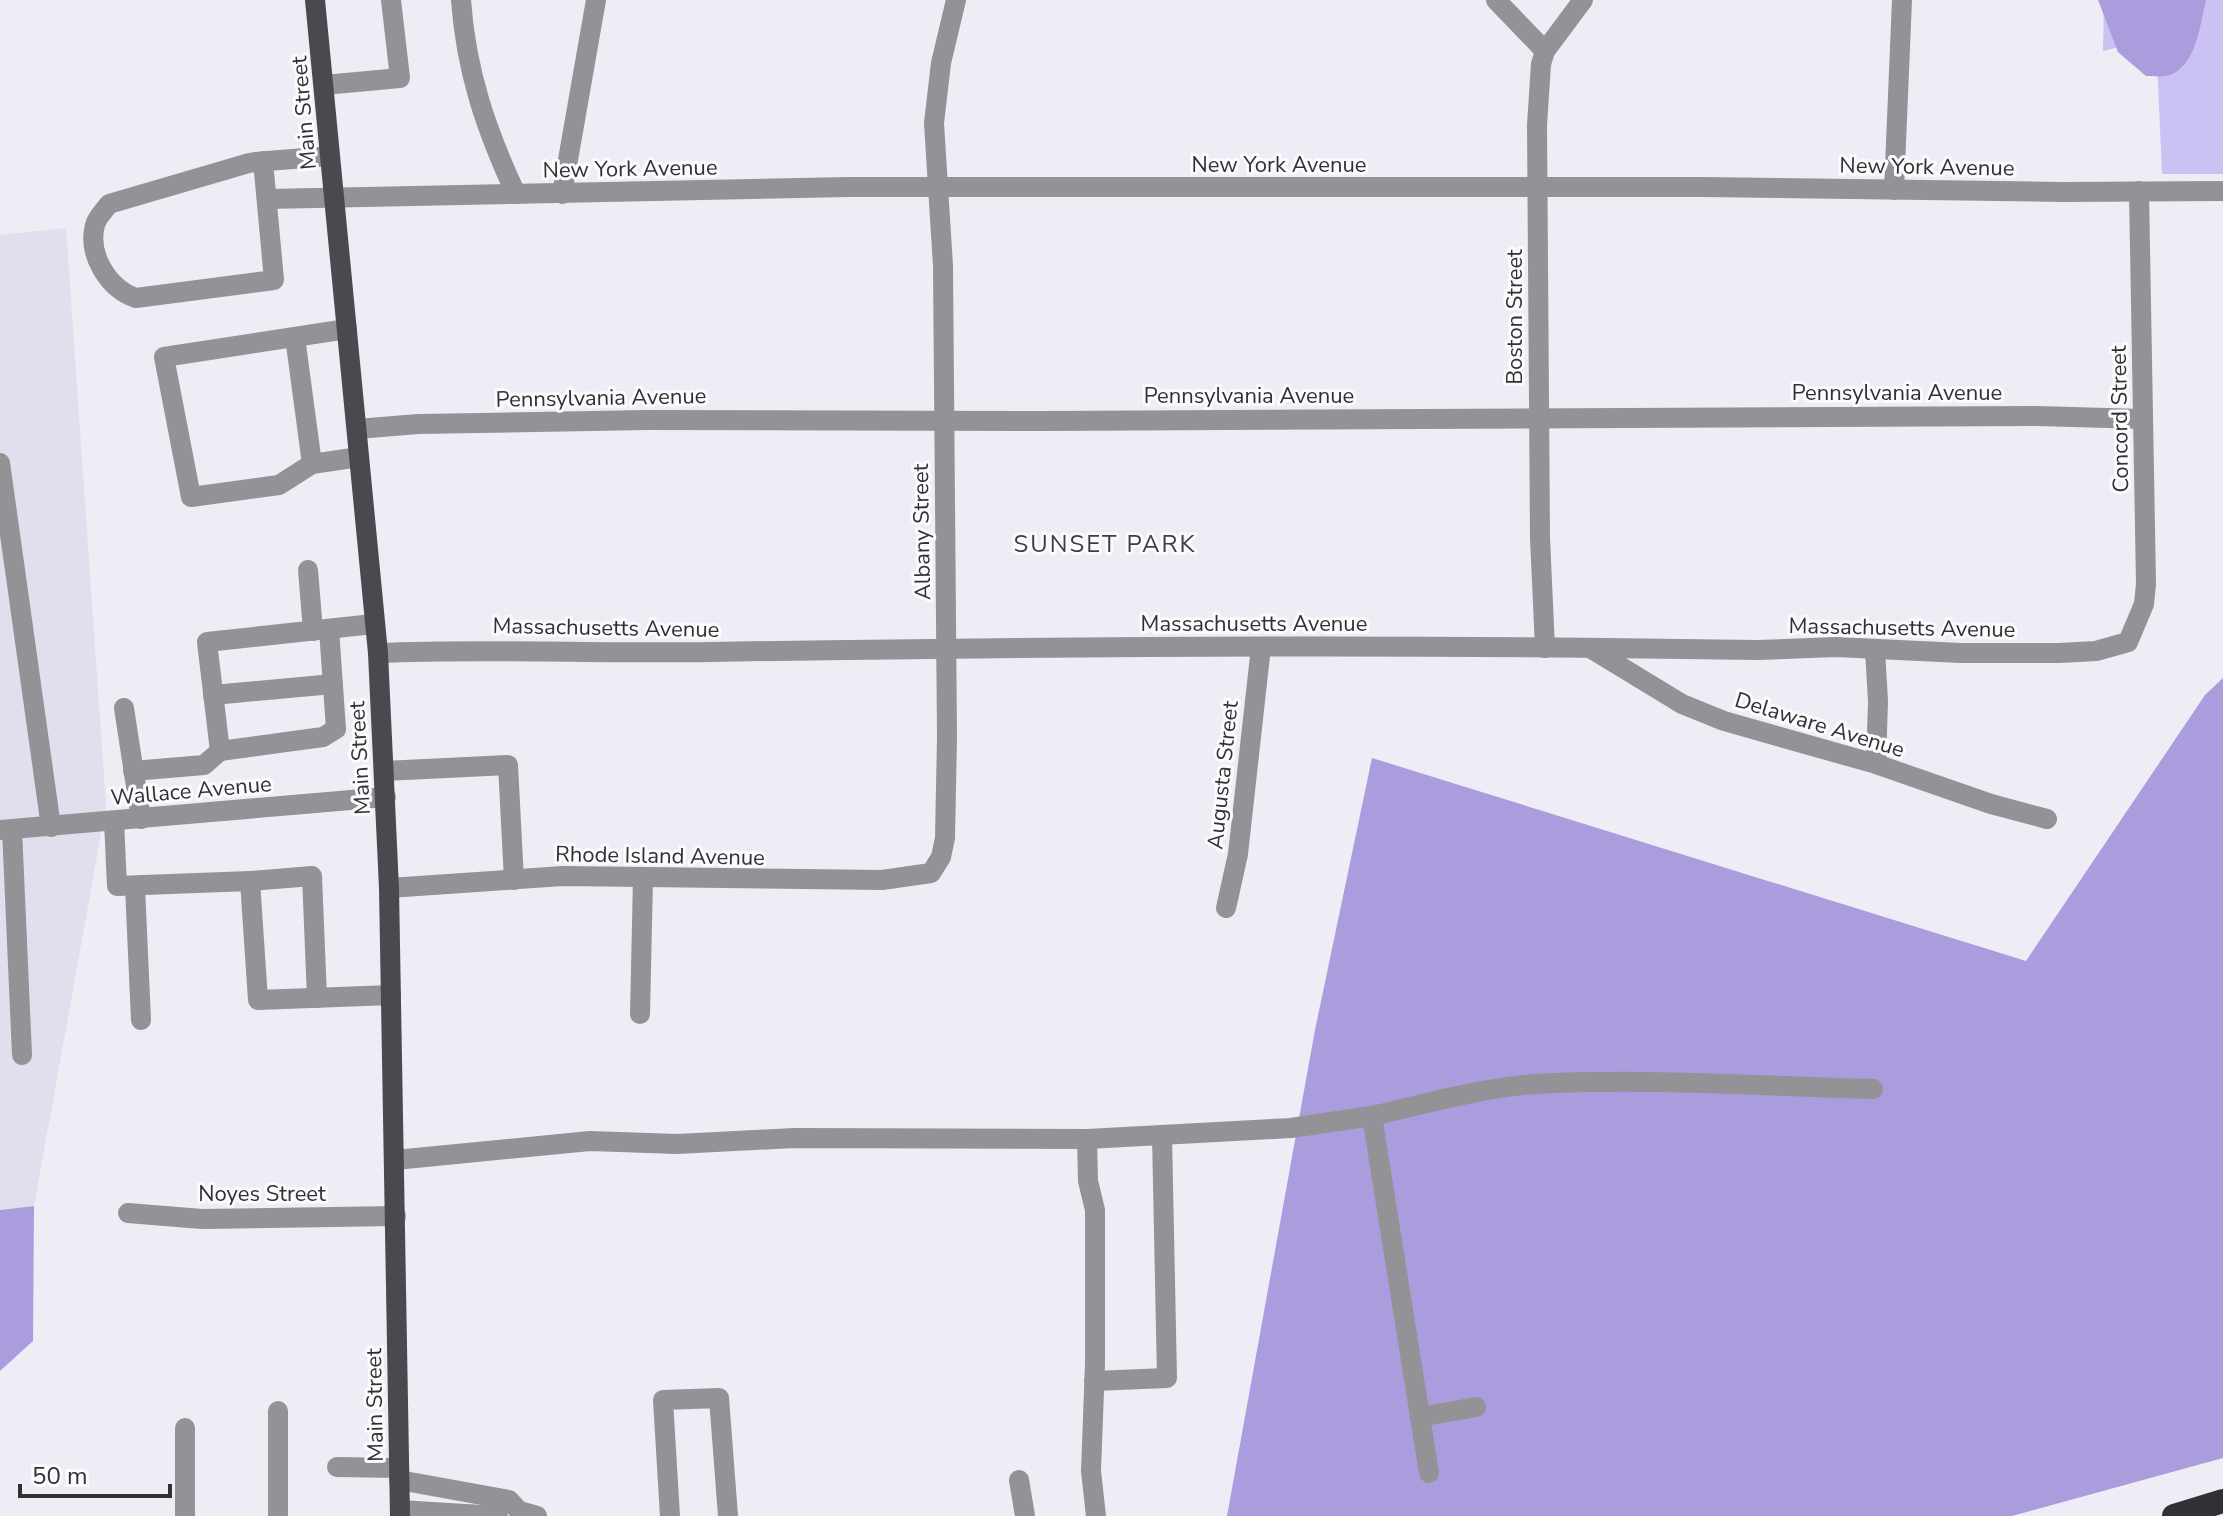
<svg xmlns="http://www.w3.org/2000/svg" width="2223" height="1516" font-family="'Nunito Sans',sans-serif">
<style>
.built{fill:#e1deed}
.green{fill:#ccc1f3}
.forest{fill:#ab9cdd}
.lines{fill:none;stroke-linecap:round;stroke-linejoin:round}
.minor{stroke:#939296;stroke-width:20}
.major{stroke:#4a494f;stroke-width:20}
.highway{stroke:#313036;stroke-width:24}
.labels{text-anchor:middle;stroke-width:6;stroke-linejoin:round;paint-order:stroke}
.street-label{font-size:22px;fill:#313134;stroke:#fbfbfe}
.neighbourhood-label{font-size:24px;letter-spacing:2px;fill:#3e3d44;stroke:#fbfbfe}
</style>
<rect width="100%" height="100%" fill="#eeecf5"/>
<polygon class="built" points="66,228 106,806 34,1206 0,1210 0,235"/>
<polygon class="green" points="2104,0 2223,0 2223,174 2162,174 2156,38 2103,51"/>
<g class="forest">
<path d="M2098,0h108c-6,24 -10,70 -40,76 -7,1 -14,0 -20,0l-28,-24z"/>
<polygon points="2223,678 2223,1458 2012,1516 1227,1516 1315,1030 1372,758 2026,961 2205,695"/>
<polygon points="34,1206 33,1341 0,1371 0,1210"/>
</g>
<g class="lines">
<g class="minor">
<path d="M461,0c5,71 25,130 55,194"/>
<polyline points="1496,0 1545,51"/>
<polyline points="324,85 400,78 391,0"/>
<path d="M263,161l11,119 -138,18c-27,-9 -49,-43 -41,-73 2,-8 9,-14 14,-21l140,-41 6,-1 75,-6"/>
<polyline points="1894,190 1902,0"/>
<polyline points="562,194 596,0"/>
<polyline points="267,199 848,187 1703,187 2064,192 2223,191"/>
<polyline points="347,329 164,357 191,497 279,485 312,464 359,457"/>
<polyline points="295,337 312,464"/>
<polyline points="357,429 418,424 647,420 1045,421 2037,416 2142,419"/>
<polyline points="0,463 51,827"/>
<polyline points="308,570 313,631"/>
<polyline points="1545,648 1540,538 1537,125 1541,64 1545,51 1583,0"/>
<polyline points="1590,648 1682,704 1724,721 1876,764 1991,804 2047,819"/>
<polyline points="1875,650 1878,701 1876,764"/>
<path d="M378,653c111,-5 222,1 333,-1 349,-6 698,-8 1047,-2l78,-3 125,6h98l37,-2 32,-9 16,-38 2,-20 -7,-393"/>
<polyline points="213,695 333,684"/>
<polyline points="124,708 141,819"/>
<polyline points="220,751 323,737 336,729 329,629"/>
<polyline points="133,771 204,765 220,751 207,642 373,624"/>
<polyline points="384,771 508,765 514,880"/>
<polyline points="114,821 117,886 250,881 258,1000 391,995"/>
<polyline points="12,829 22,1055"/>
<polyline points="0,830 386,797"/>
<polyline points="250,881 312,876 317,998"/>
<polyline points="135,887 141,1020"/>
<polyline points="389,888 563,876 882,880 931,873 941,857 945,838 947,737 943,266 934,123 941,63 956,0"/>
<polyline points="1226,908 1238,854 1261,647"/>
<polyline points="640,1014 643,878"/>
<path d="M1372,1116c53,-12 109,-28 163,-32 112,-6 226,2 338,5"/>
<polyline points="1087,1139 1291,1128 1372,1116 1429,1473"/>
<polyline points="395,1160 590,1141 677,1144 794,1138 1087,1139 1088,1181 1095,1210 1095,1364 1091,1471 1096,1516"/>
<polyline points="128,1213 202,1219 396,1216"/>
<polyline points="1094,1381 1167,1378 1162,1135"/>
<polyline points="1420,1417 1476,1407"/>
<polyline points="337,1467 399,1468"/>
<polyline points="399,1480 509,1500 519,1511 537,1516"/>
<polyline points="1019,1480 1025,1516"/>
<polyline points="400,1510 498,1516"/>
<polyline points="185,1516 185,1428"/>
<polyline points="278,1516 278,1411"/>
<polyline points="670,1516 663,1400 719,1398 728,1516"/>
</g>
<polyline class="major" points="315,0 378,653 389,888 400,1516"/>
<polyline class="highway" points="2174,1516 2223,1501"/>
</g>
<g class="labels">
<g class="street-label">
<text transform="translate(303 113) rotate(-95)" y="8">Main Street</text>
<text x="1279" y="172">New York Avenue</text>
<text transform="translate(1927 166) rotate(1)" y="8">New York Avenue</text>
<text transform="translate(630 168) rotate(-1)" y="8">New York Avenue</text>
<text transform="translate(1514 317) rotate(-90)" y="8">Boston Street</text>
<text x="1897" y="400">Pennsylvania Avenue</text>
<text x="1249" y="403">Pennsylvania Avenue</text>
<text transform="translate(601 397) rotate(-1)" y="8">Pennsylvania Avenue</text>
<text transform="translate(2119 419) rotate(-91)" y="8">Concord Street</text>
<text transform="translate(921 532) rotate(-91)" y="8">Albany Street</text>
<text x="1254" y="631">Massachusetts Avenue</text>
<text transform="translate(606 627) rotate(1)" y="8">Massachusetts Avenue</text>
<text transform="translate(1902 627) rotate(1)" y="8">Massachusetts Avenue</text>
<text transform="translate(1820 724) rotate(17)" y="8">Delaware Avenue</text>
<text transform="translate(359 758) rotate(-93)" y="8">Main Street</text>
<text transform="translate(1222 775) rotate(-84)" y="8">Augusta Street</text>
<text transform="translate(191 790) rotate(-5)" y="8">Wallace Avenue</text>
<text transform="translate(660 855) rotate(1)" y="8">Rhode Island Avenue</text>
<text x="262" y="1201">Noyes Street</text>
<text transform="translate(374 1405) rotate(-91)" y="8">Main Street</text>
</g>
<g class="neighbourhood-label">
<text x="1105" y="552">SUNSET PARK</text>
</g>
</g>
<path d="M20 1484v12h150v-12" fill="none" stroke="#313134" stroke-width="4"/>
<text x="32" y="1484" font-size="24" fill="#313134" stroke="#fbfbfe" stroke-width="6" paint-order="stroke">50 m</text>
</svg>
